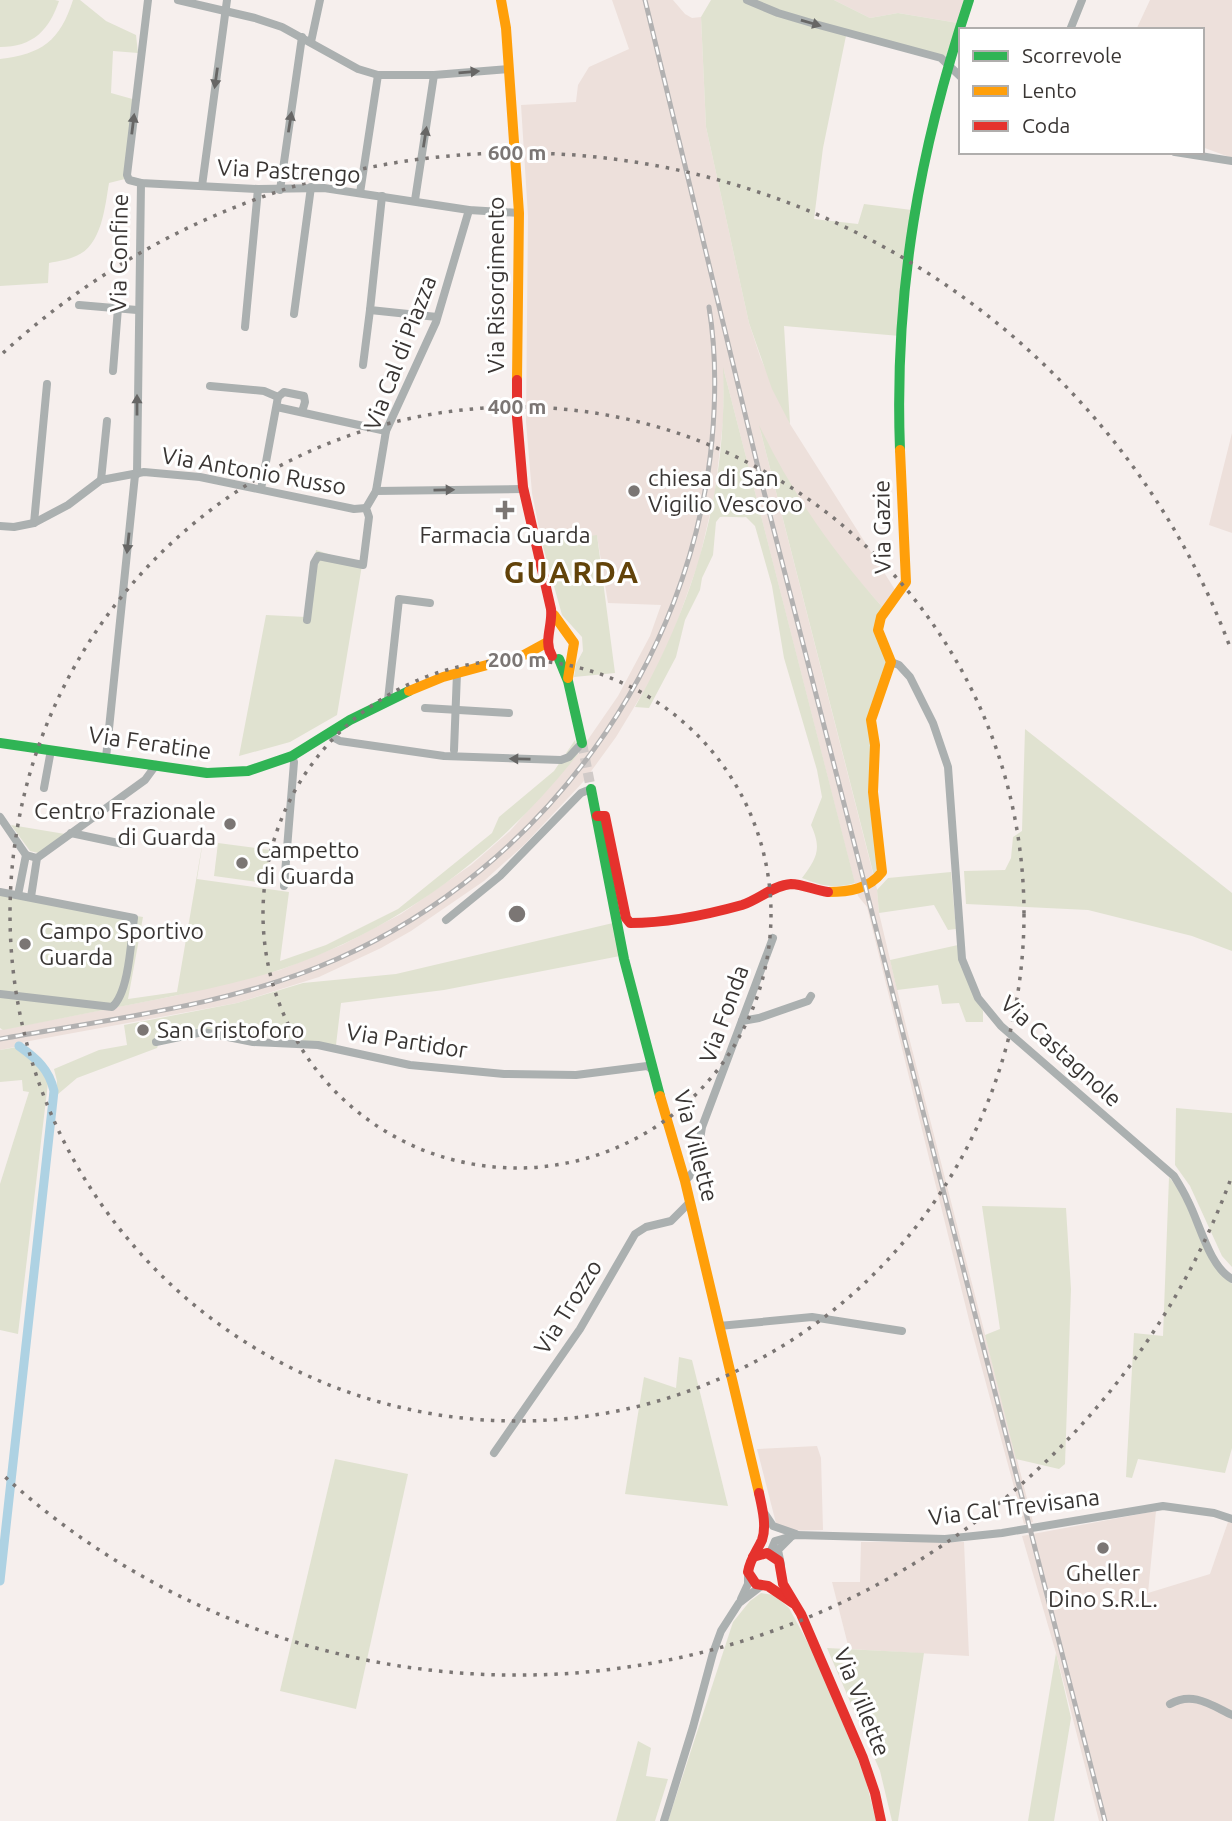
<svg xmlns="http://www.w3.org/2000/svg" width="1232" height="1821" font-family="Ubuntu,sans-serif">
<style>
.built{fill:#ede0db}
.green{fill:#e0e2d0}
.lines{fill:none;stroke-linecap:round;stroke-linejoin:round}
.canal{stroke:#aed2e3;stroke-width:9}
.secondary-tunnel{stroke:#d0cac8;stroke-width:10;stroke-dasharray:10 5;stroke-linecap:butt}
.street{stroke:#abb0b0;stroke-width:8}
.fast{stroke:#30b455;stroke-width:10}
.slow{stroke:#ff9f0a;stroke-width:10}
.jam{stroke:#e5322d;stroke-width:10}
.rail-casing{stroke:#b2b1b1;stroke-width:5}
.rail{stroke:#fff;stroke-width:2.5;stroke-dasharray:8;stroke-linecap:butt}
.oneway{fill:#676665}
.ring{fill:none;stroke:#7b7674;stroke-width:3.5;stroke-dasharray:3.5 7}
.poi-dot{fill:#7b7674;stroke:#fff;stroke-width:2.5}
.labels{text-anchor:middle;stroke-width:6;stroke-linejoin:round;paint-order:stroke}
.street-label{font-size:23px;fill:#393533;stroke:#fff}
.poi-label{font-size:23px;fill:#393533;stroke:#fff;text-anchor:start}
.district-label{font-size:30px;font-weight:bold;letter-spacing:2px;fill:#62430a;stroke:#fff}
.centre{fill:#7b7674;stroke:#fff;stroke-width:3.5}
.ring-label{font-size:21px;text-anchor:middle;font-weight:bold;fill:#7b7674;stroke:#fff;stroke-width:6;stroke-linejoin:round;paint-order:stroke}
</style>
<rect width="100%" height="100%" fill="#f6efed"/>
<g class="built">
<polygon points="612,0 673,0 685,14 692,18 701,17 706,127 749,323 761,359 790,424 899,596 885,610 851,572 812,521 778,465 760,429 877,889 879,913 902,1010 1033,1522 1024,1524 971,1328 867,907 858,896 724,371 723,422 715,492 699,561 675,628 653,676 616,737 584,781 524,845 484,881 411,931 381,948 319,977 237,1003 24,1042 19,1046 0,1050 0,1030 174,996 280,970 342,945 401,914 471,865 510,831 578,754 618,696 650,636 661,605 608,603 597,536 542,543 532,493 526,422 528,216 521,105 576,102 578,85 589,67 629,49"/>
<polygon points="834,0 966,0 958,23 898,13 870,18"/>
<polygon points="1150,0 1232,0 1232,158 1202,147 1202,30 1136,30"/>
<polygon points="1232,433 1232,533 1209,525"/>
<polygon points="817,1446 821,1458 823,1530 778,1531 757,1449"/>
<polygon points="1156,1511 1148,1593 1210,1574 1228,1522 1232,1523 1232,1821 1099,1821 1056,1653 1022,1536"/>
<polygon points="861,1542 964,1542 969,1656 849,1649 832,1582 860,1582"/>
</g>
<g class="green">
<path d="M0,0h55l4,1c-10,29 -26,46 -59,46z"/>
<path d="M73,0h7l26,21 30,14 2,18 -25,-2 -2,42 25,7 -11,79 -16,4c-4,23 -7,63 -33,73 -8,4 -18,5 -27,7l-1,20 -48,3v-227c42,-5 60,-18 73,-59z"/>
<polygon points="711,0 834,0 870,18 898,13 958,23 945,60 847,31 823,148 814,219 858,224 864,204 912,210 900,336 784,326 790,424 772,389 749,323 706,127 701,17"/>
<path d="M723,367l132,516c-21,6 -33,3 -53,-5 15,-20 20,-29 9,-53l11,-28 -5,-27 -33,-112 -12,-72 -17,-60 -9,-9c-9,1 -17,-1 -26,0l-4,5 -3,33 -11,23 -2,12 -15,30 -9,37 -27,51 -14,-1c60,-105 93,-219 88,-340z"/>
<path d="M759,425c34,70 74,127 126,185l-7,8 10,42 -16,51 5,158 -3,7z"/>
<polygon points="597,535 615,673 574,677 576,664 583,651 582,637 562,615 542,543"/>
<polygon points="316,550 362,565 337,715 290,742 239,756 266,615 306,617"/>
<polygon points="1025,729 1232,893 1232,951 1192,936 1088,910 966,904 964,871 1005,870 1011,858 1013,837 1022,831"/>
<path d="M575,740l3,14c-77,98 -177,174 -296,215 -42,14 -85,22 -128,31 -51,10 -101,20 -151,30l-3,-2v-134l143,23 -15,82 49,-7 28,-164 -8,51 92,13 -9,69 46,-16 72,-36 94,-76 7,-16 55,-46z"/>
<polygon points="11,825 65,834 38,853 30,851"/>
<polygon points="218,843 270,850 266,883 214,876"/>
<polygon points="951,872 956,929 948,930 934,905 879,913 877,890 888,878"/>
<polygon points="613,923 620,956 444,990 341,1003 336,1045 221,1030 159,1043 157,1048 77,1078 57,1095 57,1081 54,1069 99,1050 127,1045 124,1025 237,1003 303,983 396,974"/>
<polygon points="958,945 960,965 983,1011 983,1022 966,1022 959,1003 942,1004 938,985 897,990 890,960"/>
<polygon points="17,1047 40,1065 48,1083 18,1334 0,1330 0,1184 29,1092 23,1091 22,1080 0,1082 0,1050"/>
<polygon points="1176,1108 1232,1113 1232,1267 1222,1256 1190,1186 1175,1165"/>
<path d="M1169,1177c28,33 26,76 63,107v164l-7,25 -87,-14 -6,19 -6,-1 8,-144 29,3z"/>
<polygon points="982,1206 1066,1208 1071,1289 1065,1464 1059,1469 1016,1459 985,1335 1000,1329"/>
<polygon points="679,1357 692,1360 728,1506 625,1494 644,1377 676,1388"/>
<polygon points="335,1459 408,1474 356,1709 280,1691"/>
<polygon points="761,1593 774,1595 789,1608 815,1656 865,1777 876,1821 668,1821 733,1622 750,1601"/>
<polygon points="827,1648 924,1653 898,1821 892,1821 880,1771"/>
<polygon points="1056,1653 1071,1718 1054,1821 1028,1821"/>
<polygon points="638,1741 651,1748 646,1776 668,1779 655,1821 616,1821"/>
</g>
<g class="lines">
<path class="canal" d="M0,1581l54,-490c-5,-22 -17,-32 -35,-45"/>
<polyline class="secondary-tunnel" points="582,743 591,789"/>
<g class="street">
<polyline points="148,0 127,175 129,180 141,183 258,189 324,188 469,210 519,213"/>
<polyline points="178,0 255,18 282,27 358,69 378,75 434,75 509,69"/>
<polyline points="747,0 778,13 815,24 941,58 961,77"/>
<polyline points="1070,30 1082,0"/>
<polyline points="311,42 320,0"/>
<polyline points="1175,152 1232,161"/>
<polyline points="202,186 227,0"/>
<polyline points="280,190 302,37"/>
<polyline points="360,193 378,75"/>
<polyline points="382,196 370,310 437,317"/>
<polyline points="415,200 434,75"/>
<polyline points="79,305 137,310"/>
<polyline points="294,314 311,187"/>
<polyline points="245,327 258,189"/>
<polyline points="363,365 370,310"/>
<polyline points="113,371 118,308"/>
<polyline points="210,386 264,391 278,397"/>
<polyline points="278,397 284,392 304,396 305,402 302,412"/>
<polyline points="277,407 386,431"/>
<polyline points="137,474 141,183"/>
<polyline points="101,480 107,421"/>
<polyline points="261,489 278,397"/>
<polyline points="376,491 523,489"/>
<polyline points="34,523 47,384"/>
<polyline points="0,526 14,527 34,523 68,505 101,480 144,472 200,477 354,509 366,508"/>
<polyline points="307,620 314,563 318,556 363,565 369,517 366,508 376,491 386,431 436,322 469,210"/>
<path d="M891,662l8,3 11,12 23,46 15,44 14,192 16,39 23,28 173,150c5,8 10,16 14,25 12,23 21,65 44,78"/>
<polyline points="388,700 399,599 430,603"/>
<polyline points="425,708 509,713"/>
<polyline points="327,734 340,741 444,756 561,760 569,757 582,743"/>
<polyline points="454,750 457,673"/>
<polyline points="106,758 135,475"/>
<polyline points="44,788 51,750"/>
<polyline points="0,817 26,855 37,858"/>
<polyline points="71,833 123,844"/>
<polyline points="284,886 294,762 292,756"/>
<path d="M0,892l134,26c-3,23 -5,75 -22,89l-112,-13"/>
<polyline points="18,895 26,855"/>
<polyline points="31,897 37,858 145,780 156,765"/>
<polyline points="446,920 500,876 581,793 591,789"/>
<polyline points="742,1021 759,1018 808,1001 811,996"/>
<polyline points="156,1042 203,1032 253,1042 318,1045 410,1065 504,1074 576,1075 647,1066 653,1070"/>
<polyline points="685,1181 695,1170 702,1127 773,938"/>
<polyline points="719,1326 812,1317 902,1331"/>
<polyline points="494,1453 580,1329 635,1234 646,1227 671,1221 690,1202"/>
<polyline points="765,1514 773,1526 796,1534"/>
<polyline points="770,1553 775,1541 796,1535 945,1539 1002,1533 1163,1506 1214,1513 1232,1519"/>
<polyline points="781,1565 778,1550 790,1538"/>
<polyline points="741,1599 748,1584 748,1572"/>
<path d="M1170,1704c23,-13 41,1 62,11"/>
<polyline points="664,1821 693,1727 713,1653 721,1631 739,1603 761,1586"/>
</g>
<g class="fast">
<path d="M900,450c-6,-160 19,-299 69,-450"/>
<polyline points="559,659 568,681 582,743"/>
<polyline points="0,743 207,773 248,771 292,756 350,720 409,691"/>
<polyline points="591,789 624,959 660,1096"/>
</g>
<g class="slow">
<polyline points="501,0 506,28 519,213 517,380"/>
<polyline points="554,615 574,643 568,678"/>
<polyline points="409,691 443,677 524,655 546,643"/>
<path d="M828,892c21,0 41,-3 54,-20l-9,-80 2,-47 -4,-25 20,-58 -13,-32 3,-13 25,-35 -6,-132"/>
<polyline points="660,1096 685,1181 759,1493"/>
</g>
<g class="jam">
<path d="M517,380v37l6,70 28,122c2,16 -8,33 1,47"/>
<path d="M597,816h8l21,102 4,5c37,0 76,-8 112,-18 16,-5 32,-20 49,-21 12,0 25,7 37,8"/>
<path d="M759,1493c3,14 8,33 3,47 -5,11 -12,19 -14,32l8,12 12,2 25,17"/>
<polyline points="753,1557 767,1553 779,1561 783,1584 801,1614 863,1758 875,1793 881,1821"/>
</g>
<defs>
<g id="rail">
<polyline points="645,0 762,484 1105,1821"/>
<path d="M0,1039c110,-20 234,-34 337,-80 206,-91 354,-295 375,-519 4,-44 4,-90 -3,-133"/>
</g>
</defs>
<use href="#rail" class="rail-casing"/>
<use href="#rail" class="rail"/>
</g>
<defs><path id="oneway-solid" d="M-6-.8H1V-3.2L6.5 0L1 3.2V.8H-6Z" transform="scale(1.75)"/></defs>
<g class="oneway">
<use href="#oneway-solid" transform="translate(811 23) rotate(16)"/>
<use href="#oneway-solid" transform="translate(469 72) rotate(-5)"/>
<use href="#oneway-solid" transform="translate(216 78) rotate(98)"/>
<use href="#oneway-solid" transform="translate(290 122) rotate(-81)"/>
<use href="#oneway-solid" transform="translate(133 124) rotate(-83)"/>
<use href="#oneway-solid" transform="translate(425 137) rotate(-81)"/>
<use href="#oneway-solid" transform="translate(137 405) rotate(-90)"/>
<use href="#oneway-solid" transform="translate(444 490) rotate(-1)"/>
<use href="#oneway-solid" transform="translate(128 543) rotate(96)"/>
<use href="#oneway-solid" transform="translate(520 759) rotate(-179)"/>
</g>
<g class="ring">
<circle cx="517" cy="914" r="254"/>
<circle cx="517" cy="914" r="507"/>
<path d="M1230 1181A761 761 0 0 1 3 1475M3 353A761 761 0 0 1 1230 647"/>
</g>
<g class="poi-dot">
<circle cx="634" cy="491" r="7"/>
<path d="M501.5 499.5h7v7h7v7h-7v7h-7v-7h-7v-7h7z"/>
<circle cx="230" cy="824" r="7"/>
<circle cx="242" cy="863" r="7"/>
<circle cx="25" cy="944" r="7"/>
<circle cx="143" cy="1030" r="7"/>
<circle cx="1103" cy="1548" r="7"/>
</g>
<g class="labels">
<g class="street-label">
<text transform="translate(289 171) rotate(3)" y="8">Via Pastrengo</text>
<text transform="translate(119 253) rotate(-89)" y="8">Via Confine</text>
<text transform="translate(496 285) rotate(-90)" y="8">Via Risorgimento</text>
<text transform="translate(400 353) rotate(-69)" y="8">Via Cal di Piazza</text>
<text transform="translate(254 471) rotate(10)" y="8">Via Antonio Russo</text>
<text transform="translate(882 527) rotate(-91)" y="8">Via Gazie</text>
<text transform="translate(150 743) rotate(8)" y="8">Via Feratine</text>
<text transform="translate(724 1014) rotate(-70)" y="8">Via Fonda</text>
<text transform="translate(407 1041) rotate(9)" y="8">Via Partidor</text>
<text transform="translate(1061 1051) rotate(42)" y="8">Via Castagnole</text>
<text transform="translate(696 1146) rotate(75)" y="8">Via Villette</text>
<text transform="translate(568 1307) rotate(-58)" y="8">Via Trozzo</text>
<text transform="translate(1014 1507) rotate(-7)" y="8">Via Cal Trevisana</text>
<text transform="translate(862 1702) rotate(68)" y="8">Via Villette</text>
</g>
<g class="poi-label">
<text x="648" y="486">chiesa di San<tspan x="648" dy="26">Vigilio Vescovo</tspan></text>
<text x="505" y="543" text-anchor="middle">Farmacia Guarda</text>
<text x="216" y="819" text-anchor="end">Centro Frazionale<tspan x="216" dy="26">di Guarda</tspan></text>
<text x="256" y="858">Campetto<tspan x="256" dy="26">di Guarda</tspan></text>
<text x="39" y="939">Campo Sportivo<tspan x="39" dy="26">Guarda</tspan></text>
<text x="157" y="1038">San Cristoforo</text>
<text x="1103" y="1581" text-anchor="middle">Gheller<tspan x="1103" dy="26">Dino S.R.L.</tspan></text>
</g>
<g class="district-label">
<text x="572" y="583">GUARDA</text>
</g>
</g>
<circle cx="517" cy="914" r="10" class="centre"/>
<g class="ring-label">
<text x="517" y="160">600 m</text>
<text x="517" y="414">400 m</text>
<text x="517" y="667">200 m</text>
</g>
<rect x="959" y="28" width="245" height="126" fill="#ffffff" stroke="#b0aead" stroke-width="2"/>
<rect x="973" y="51" width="35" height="10" fill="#30b455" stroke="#b0aead" stroke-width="2"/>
<text x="1022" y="63" font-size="21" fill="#393533">Scorrevole</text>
<rect x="973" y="86" width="35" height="10" fill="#ff9f0a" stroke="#b0aead" stroke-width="2"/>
<text x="1022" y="98" font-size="21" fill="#393533">Lento</text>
<rect x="973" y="121" width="35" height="10" fill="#e5322d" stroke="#b0aead" stroke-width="2"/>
<text x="1022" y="133" font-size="21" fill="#393533">Coda</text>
</svg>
